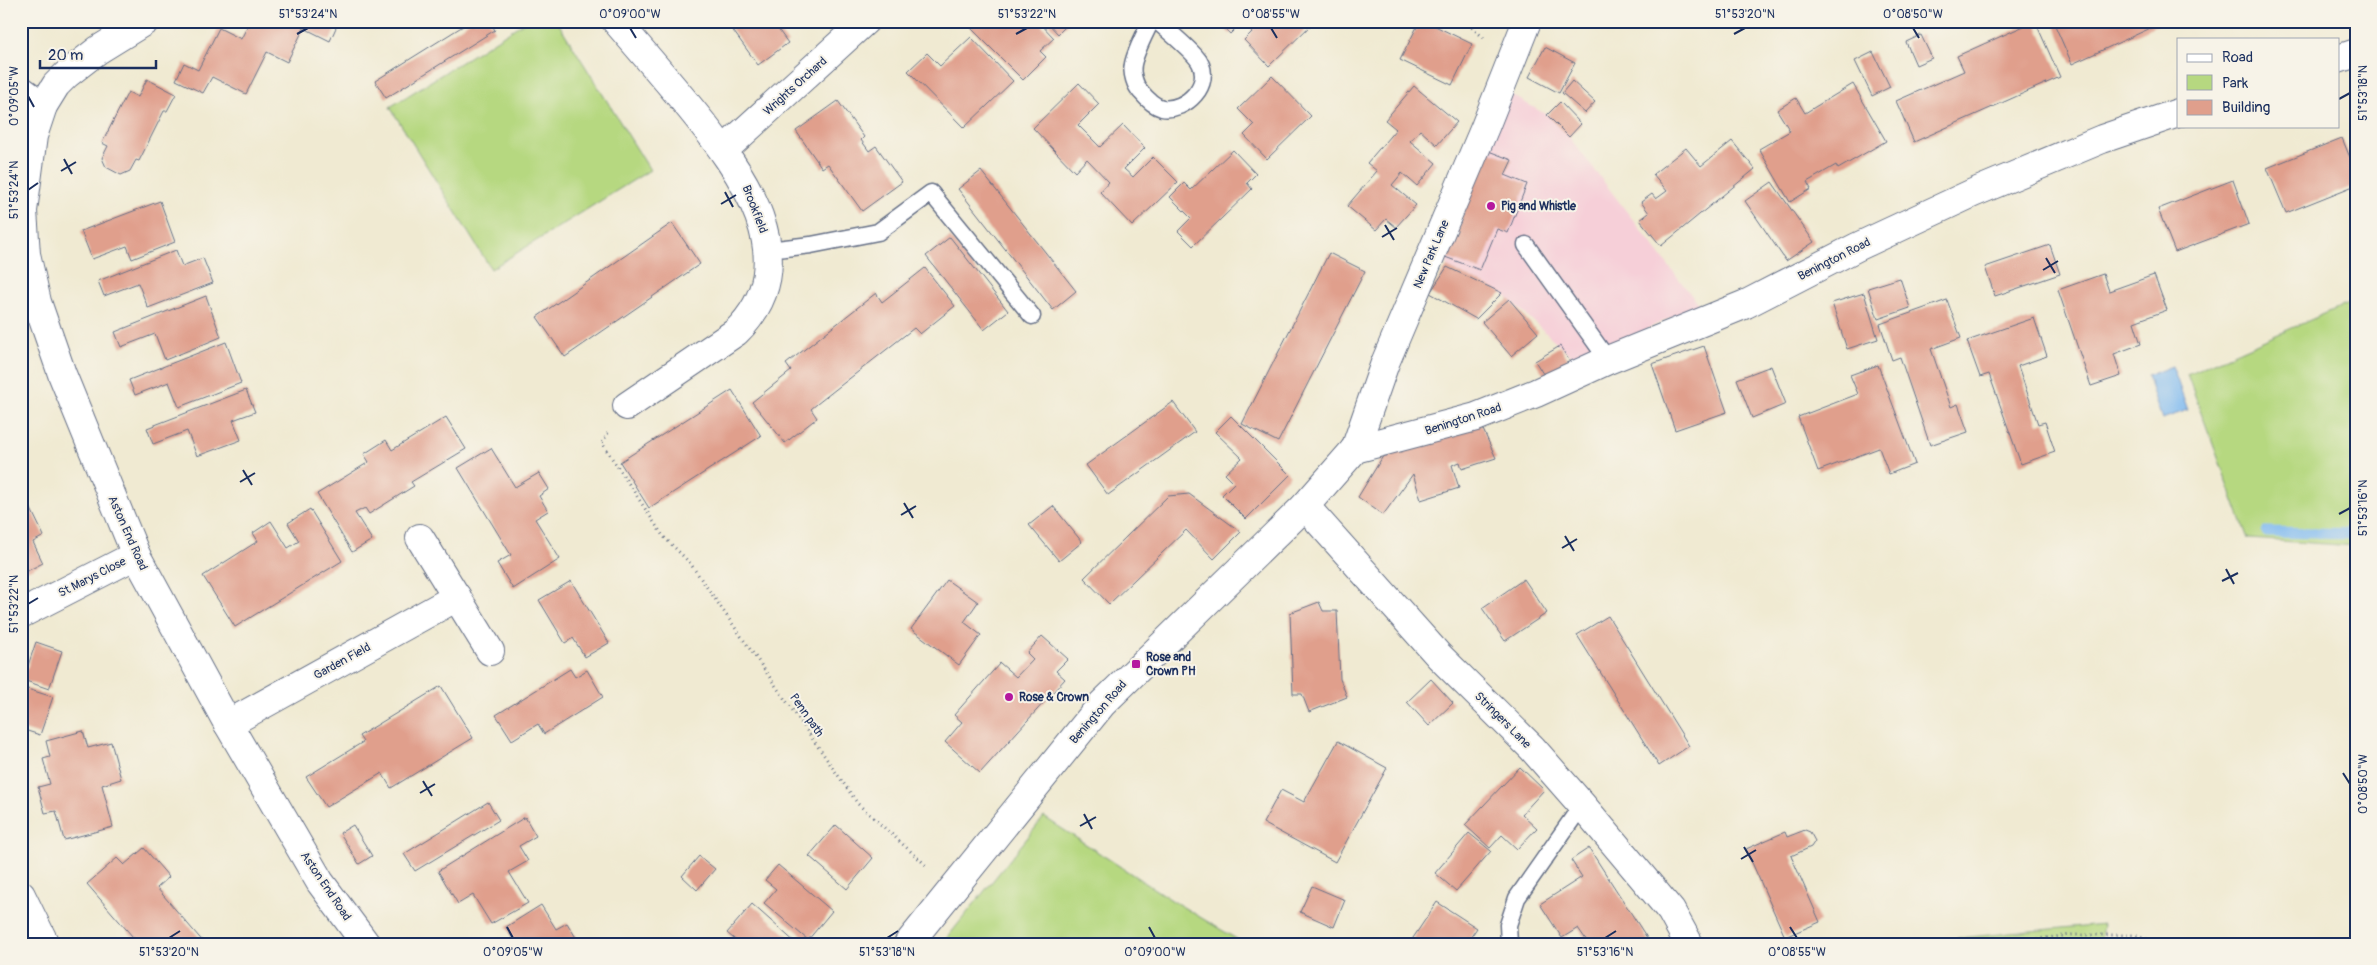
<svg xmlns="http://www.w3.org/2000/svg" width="2377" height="965" font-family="Pangolin,sans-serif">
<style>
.built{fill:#f6cfd8}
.green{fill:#b6d880;stroke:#68846f}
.water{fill:#7fbaf0;stroke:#4d74a7}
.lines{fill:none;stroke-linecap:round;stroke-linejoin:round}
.stream{stroke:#7fbaf0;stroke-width:11}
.building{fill:#e09f8c}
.lane-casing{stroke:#667087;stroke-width:19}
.street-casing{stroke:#667087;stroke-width:30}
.path{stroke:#667087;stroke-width:3;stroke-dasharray:1 4;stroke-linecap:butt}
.lane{stroke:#fff;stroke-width:16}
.street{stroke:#fff;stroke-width:28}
.ticks{fill:none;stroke:#1b2f5e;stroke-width:2}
.poi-dot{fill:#b5179e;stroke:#f7f3e8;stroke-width:2}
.labels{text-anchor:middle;stroke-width:4;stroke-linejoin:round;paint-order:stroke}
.street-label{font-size:12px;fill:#1b2f5e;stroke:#f7f3e8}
.poi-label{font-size:12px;font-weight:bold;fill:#1b2f5e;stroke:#f7f3e8;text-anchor:start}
.neatline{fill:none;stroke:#1b2f5e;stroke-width:2}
.ticks-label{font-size:12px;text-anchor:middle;fill:#1b2f5e}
</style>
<rect width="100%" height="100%" fill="#f7f3e8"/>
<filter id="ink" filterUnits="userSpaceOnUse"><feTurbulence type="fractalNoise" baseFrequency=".02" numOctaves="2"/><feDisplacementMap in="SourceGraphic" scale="10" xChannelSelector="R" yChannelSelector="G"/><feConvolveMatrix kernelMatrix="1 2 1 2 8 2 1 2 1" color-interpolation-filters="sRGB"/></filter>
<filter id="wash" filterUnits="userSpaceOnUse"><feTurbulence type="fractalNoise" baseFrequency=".0096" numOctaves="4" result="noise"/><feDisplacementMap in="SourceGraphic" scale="20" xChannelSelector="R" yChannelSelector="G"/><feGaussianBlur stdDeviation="1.12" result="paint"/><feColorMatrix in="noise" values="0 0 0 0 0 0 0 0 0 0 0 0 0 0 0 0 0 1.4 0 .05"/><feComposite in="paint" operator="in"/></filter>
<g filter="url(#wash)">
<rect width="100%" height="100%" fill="#f0ead2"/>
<polygon class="built" points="1510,94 1547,115 1569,137 1699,305 1577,361 1502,293 1447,267 1445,257"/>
<g class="green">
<polygon points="526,21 557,21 650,170 491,269 390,107"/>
<polygon points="2356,300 2356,546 2248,539 2187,374"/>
<polygon points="1044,817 1173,901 1245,944 942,944"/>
<polygon points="2103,924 2100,944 1897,944"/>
</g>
<polygon class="water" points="2172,366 2188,410 2162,419 2147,376"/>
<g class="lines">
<polyline class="stream" points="2267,532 2356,534"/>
</g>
<g id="blocks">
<g class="building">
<polygon points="250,21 339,21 330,41 304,28 287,62 267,52 246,94 212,77 203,93 176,80 184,63 198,70 219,28 241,39"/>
<polygon points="471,21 489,21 495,30 386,98 375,81"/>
<polygon points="726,21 772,21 788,43 758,65"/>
<polygon points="976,21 1012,21 1014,24 1017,21 1038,21 1054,38 1040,51 1046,57 1023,80 970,27"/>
<polygon points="1046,21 1071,21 1058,34"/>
<polygon points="1218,21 1243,21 1230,34"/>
<polygon points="1244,21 1315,21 1269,66 1244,40 1253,31"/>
<polygon points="1420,21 1425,21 1472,44 1452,85 1400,60"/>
<polygon points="2035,21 2060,77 1914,142 1896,101 1964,71 1957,56"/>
<polygon points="2053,21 2166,21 2072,64"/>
<polygon points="1921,35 1932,58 1916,65 1906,42"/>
<polygon points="971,37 1013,81 964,128 908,71 927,53 940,66"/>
<polygon points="1545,47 1575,63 1559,93 1529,77"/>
<polygon points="1873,52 1890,87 1872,96 1855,61"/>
<polygon points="1272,76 1311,116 1267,159 1244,135 1254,125 1238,109"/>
<polygon points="147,79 176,94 167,111 164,111 139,161 136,160 130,171 121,175 106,167 102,158 108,146 102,143 128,92 138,97"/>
<polygon points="1572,81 1595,102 1585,113 1562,93"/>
<polygon points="1079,83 1099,104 1078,125 1100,147 1123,125 1145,148 1124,169 1133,177 1153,157 1178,182 1132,226 1100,192 1109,182 1087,159 1075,172 1033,128"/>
<polygon points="1853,84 1886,141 1838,169 1836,165 1807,182 1811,189 1790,202 1759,149 1790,131 1777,110 1796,98 1805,113"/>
<polygon points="1414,86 1457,122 1437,145 1420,130 1410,141 1436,163 1417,186 1402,173 1392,185 1416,205 1396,227 1386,219 1376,230 1347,206 1377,171 1367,163 1396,129 1385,120"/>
<polygon points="838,101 864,137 861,140 869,151 876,146 902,182 862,211 828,164 822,168 796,131"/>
<polygon points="1560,102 1581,124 1569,137 1547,115"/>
<polygon points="2342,138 2356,172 2356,185 2286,213 2267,168"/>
<polygon points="1732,141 1755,169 1661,246 1640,220 1649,213 1641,202 1652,194 1656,199 1667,191 1653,174 1686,148 1701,166"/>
<polygon points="1233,150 1256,174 1247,183 1252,189 1193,246 1178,231 1191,218 1170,197 1184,183 1191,190"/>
<polygon points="1486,150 1512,160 1505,175 1527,184 1508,233 1497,229 1480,270 1445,257"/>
<polygon points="981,171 1076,291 1053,310 958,189"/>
<polygon points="2233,180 2249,224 2175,252 2158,209"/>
<polygon points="1772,182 1814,242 1786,261 1745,201"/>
<polygon points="160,201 175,242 132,259 127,246 92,259 81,231"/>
<polygon points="672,223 700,264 565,357 537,317"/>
<polygon points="950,237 1008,311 984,330 926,256"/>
<polygon points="2050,245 2060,274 1995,296 1985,267"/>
<polygon points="176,250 182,266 203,258 213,283 148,308 138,283 104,296 98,281"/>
<polygon points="1329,253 1365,271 1278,442 1242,424"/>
<polygon points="1447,267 1502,293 1476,319 1430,293"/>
<polygon points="925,268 955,306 920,334 914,328 817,404 811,409 817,418 785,443 752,402 791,371 786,364 876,293 882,302"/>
<polygon points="2103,274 2109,291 2154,275 2167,310 2134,322 2141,344 2114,354 2121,376 2091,386 2058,290"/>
<polygon points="1900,278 1910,308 1878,319 1868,288"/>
<polygon points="1864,293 1878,339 1847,349 1832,303"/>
<polygon points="206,296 221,337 165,360 155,334 121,347 115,332"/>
<polygon points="1509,299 1538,333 1511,356 1482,322"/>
<polygon points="1947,300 1961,338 1931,349 1951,407 1958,404 1968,432 1930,445 1900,357 1892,360 1880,324"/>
<polygon points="2034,318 2047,356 2018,366 2038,424 2045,422 2055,452 2021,464 1989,374 1980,377 1967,341"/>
<polygon points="226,342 241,383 179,407 169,382 135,395 129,380"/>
<polygon points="1560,346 1570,362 1545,377 1535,361"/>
<polygon points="1704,346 1727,412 1675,430 1652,364"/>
<polygon points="1878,365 1915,464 1889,474 1879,448 1818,471 1798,417 1858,394 1850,375"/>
<polygon points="1771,366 1786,404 1752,418 1737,379"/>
<polygon points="246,390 255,412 233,420 241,440 197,456 187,431 153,444 147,428"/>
<polygon points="732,390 761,436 649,508 620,462"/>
<polygon points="1173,402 1195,432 1108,495 1086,465"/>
<polygon points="1231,416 1290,475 1246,519 1222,495 1234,483 1225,474 1242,458 1215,432"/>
<polygon points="446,417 466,449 411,482 414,486 369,514 365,508 355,513 372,540 352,552 317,494 369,462 364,454 386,440 392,450"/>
<polygon points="1480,423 1496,458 1462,469 1460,462 1452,465 1459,488 1421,500 1413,474 1383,515 1358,497 1385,453"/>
<polygon points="491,448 515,487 539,473 549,489 539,496 548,511 535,519 560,559 513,589 497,563 511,555 458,468"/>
<polygon points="1189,494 1241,532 1214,559 1186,530 1109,604 1084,578 1168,496"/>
<polygon points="1053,506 1082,542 1059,561 1029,525"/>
<polygon points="30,507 44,536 33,542 43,563 21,574 21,511"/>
<polygon points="310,509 342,561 235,627 203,576 258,541 253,533 271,521 288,548 299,541 288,523"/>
<polygon points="1524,579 1547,613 1505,641 1482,608"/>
<polygon points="947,580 978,602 964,622 981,635 959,665 911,629"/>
<polygon points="571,581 609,643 585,657 573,638 565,643 539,600"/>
<polygon points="1319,602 1323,611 1337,611 1340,679 1347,697 1309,712 1302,694 1293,694 1290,613"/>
<polygon points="1608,616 1689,746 1659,766 1577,635"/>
<polygon points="1042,636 1068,659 1056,671 1065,679 980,773 945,742 962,722 954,715 1000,663 1016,677 1033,659 1027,653"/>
<polygon points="36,642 62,651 49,689 23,680"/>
<polygon points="570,669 575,677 587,670 603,697 544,734 538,724 512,740 496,715"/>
<polygon points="1431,679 1453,703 1429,726 1407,702"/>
<polygon points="441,686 473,738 391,788 382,773 326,807 306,777 363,742 359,736"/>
<polygon points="21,687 53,697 40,735 21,729"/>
<polygon points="83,731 88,748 111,742 121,779 102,785 113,827 64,840 56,811 45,813 38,787 50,784 43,759 50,757 46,741"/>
<polygon points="1338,741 1387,768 1335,862 1263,823 1281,790 1304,802"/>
<polygon points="1520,767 1544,790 1522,814 1537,828 1517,849 1502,835 1490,848 1465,825"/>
<polygon points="488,802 499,820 415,871 404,854"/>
<polygon points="525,817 536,836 519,846 528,861 509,872 528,903 491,924 473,895 458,904 438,871"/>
<polygon points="353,825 372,856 359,864 340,833"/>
<polygon points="836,825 873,858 847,889 809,856"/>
<polygon points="1805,830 1810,832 1815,841 1811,847 1791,856 1820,922 1785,937 1746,849 1785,832 1787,837"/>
<polygon points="1469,833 1491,851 1456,891 1435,873"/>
<polygon points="144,848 169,877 157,888 205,944 139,944 87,884 117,858 124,865"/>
<polygon points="1589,848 1651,944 1589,944 1578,928 1562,938 1540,904 1582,877 1571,860"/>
<polygon points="699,856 715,869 697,890 682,876"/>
<polygon points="778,865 832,911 808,940 764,903 776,889 765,880"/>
<polygon points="1312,886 1345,900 1334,927 1300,912"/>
<polygon points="1437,902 1477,928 1466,944 1409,944"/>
<polygon points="752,904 797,944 740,944 727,933"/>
<polygon points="541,905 556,929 567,923 580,944 509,944 514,941 506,927"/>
</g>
</g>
</g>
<g filter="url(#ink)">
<use href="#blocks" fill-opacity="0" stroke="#667087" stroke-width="1"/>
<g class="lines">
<defs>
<g id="lane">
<path d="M1151,21c-6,13 -15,29 -18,43 -2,9 2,22 8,28 5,6 13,14 21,16 24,4 51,-24 37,-47 -7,-11 -31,-30 -42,-40"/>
<polyline points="1526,245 1608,360"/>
<polyline points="768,250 811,245 878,232 931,193 1032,316"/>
<polyline points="1509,944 1508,925 1517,898 1582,805"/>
</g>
<g id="street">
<polyline points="145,21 98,50 66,75 56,85 43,106 33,136 23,211 26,254 37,302 62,374 136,555 228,724 320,882 366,944"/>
<path d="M616,21c25,29 50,58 74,87 50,61 119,153 46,224l-109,74"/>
<polyline points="2338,59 2356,53"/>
<polyline points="21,90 43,106"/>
<polyline points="724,150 865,21"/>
<polyline points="1355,449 1385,363 1485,127 1527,21"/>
<polyline points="1305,506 1439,656 1532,748 1582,805 1671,911 1689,944"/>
<polyline points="420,538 490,651"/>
<polyline points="21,614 136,555"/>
<polyline points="228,724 457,597"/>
<polyline points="21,895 45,944"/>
<polyline points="908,944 1102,704 1305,506 1355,449 1476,417 1536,393 1608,360 1746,304 1857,247 1973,193 2102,139 2178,113"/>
</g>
</defs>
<use href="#lane" class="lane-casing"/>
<use href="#street" class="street-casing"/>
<g class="path">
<polyline points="1464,21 1484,38"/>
<polyline points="608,433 602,443 663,536 690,563 858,804 928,867"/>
<polyline points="1992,944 2072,935 2134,935 2161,944"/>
</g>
<use href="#lane" class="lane"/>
<use href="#street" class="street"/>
</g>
</g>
<path class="ticks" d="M630,28l6,10M1271,28l6,10M1913,28l6,10M297,34l11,-6M1016,34l11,-6M1734,34l11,-6M28,96l6,11M2339,99l11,-6M64,159l8,15M61,171l15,-9M28,190l10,-7M725,192l8,15M721,204l15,-9M1385,225l9,15M1382,237l15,-9M2046,258l9,15M2043,270l15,-9M243,470l9,15M240,482l15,-9M904,503l9,15M2339,514l11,-6M901,515l15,-9M1565,536l9,15M1562,548l15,-9M2226,569l8,15M2222,581l16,-8M28,604l10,-6M2343,773l7,11M423,781l9,15M420,793l15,-9M1084,814l8,15M1080,826l16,-9M1744,847l9,15M1741,859l15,-9M507,927l6,11M1149,927l6,11M1790,927l7,11M169,938l11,-7M887,938l11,-7M1605,938l11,-7"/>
<g class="poi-dot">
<circle cx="1491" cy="206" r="5"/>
<rect x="1131" y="659" width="10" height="10" rx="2.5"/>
<circle cx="1009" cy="697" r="5"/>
</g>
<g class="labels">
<g class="street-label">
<text transform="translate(795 86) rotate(-42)" y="4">Wrights Orchard</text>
<text transform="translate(755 209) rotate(69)" y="4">Brookfield</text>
<text transform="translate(1431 254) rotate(-67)" y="4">New Park Lane</text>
<text transform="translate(1834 259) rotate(-27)" y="4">Benington Road</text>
<text transform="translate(1463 419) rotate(-18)" y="4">Benington Road</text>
<text transform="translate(128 533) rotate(66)" y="4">Aston End Road</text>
<text transform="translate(92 577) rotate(-27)" y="4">St Marys Close</text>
<text transform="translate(342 661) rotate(-29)" y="4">Garden Field</text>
<text transform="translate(1098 712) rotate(-49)" y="4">Benington Road</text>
<text transform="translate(807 715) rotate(55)" y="4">Penn path</text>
<text transform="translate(1503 720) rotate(45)" y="4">Stringers Lane</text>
<text transform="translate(326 886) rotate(56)" y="4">Aston End Road</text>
</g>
<g class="poi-label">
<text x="1501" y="210">Pig and Whistle</text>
<text x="1146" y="661">Rose and<tspan x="1146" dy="14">Crown PH</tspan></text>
<text x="1019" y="701">Rose &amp; Crown</text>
</g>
</g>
<rect width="2377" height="965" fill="none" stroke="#f7f3e8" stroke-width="55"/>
<rect x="2177" y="38" width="162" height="90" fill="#f7f3e8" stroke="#9fa5b1"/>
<rect x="2187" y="54" width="25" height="8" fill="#ffffff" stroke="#9fa5b1"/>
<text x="2222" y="62" font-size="15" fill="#1b2f5e">Road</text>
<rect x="2187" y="75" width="25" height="15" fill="#b6d880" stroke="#9fa5b1"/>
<text x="2222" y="88" font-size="15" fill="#1b2f5e">Park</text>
<rect x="2187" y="100" width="25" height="15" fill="#e09f8c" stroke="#9fa5b1"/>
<text x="2222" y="112" font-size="15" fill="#1b2f5e">Building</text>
<path d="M40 60v8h116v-8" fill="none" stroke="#1b2f5e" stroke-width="2.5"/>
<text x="48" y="60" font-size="15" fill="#1b2f5e" stroke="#f7f3e8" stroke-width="4" paint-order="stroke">20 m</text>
<rect x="28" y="28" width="2322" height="910" class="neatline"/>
<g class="ticks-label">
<text x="308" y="18">51°53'24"N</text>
<text x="630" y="18">0°09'00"W</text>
<text x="1027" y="18">51°53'22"N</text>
<text x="1271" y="18">0°08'55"W</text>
<text x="1745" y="18">51°53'20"N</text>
<text x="1913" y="18">0°08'50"W</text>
<text transform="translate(2363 93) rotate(-90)" y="4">51°53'18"N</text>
<text transform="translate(14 96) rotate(-90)" y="4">0°09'05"W</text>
<text transform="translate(14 190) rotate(-90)" y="4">51°53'24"N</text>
<text transform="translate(2363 508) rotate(-90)" y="4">51°53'16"N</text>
<text transform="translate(14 604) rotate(-90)" y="4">51°53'22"N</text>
<text transform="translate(2363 784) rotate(-90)" y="4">0°08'50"W</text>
<text x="169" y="956">51°53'20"N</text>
<text x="513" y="956">0°09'05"W</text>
<text x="887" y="956">51°53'18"N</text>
<text x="1155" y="956">0°09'00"W</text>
<text x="1605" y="956">51°53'16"N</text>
<text x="1797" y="956">0°08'55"W</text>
</g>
</svg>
